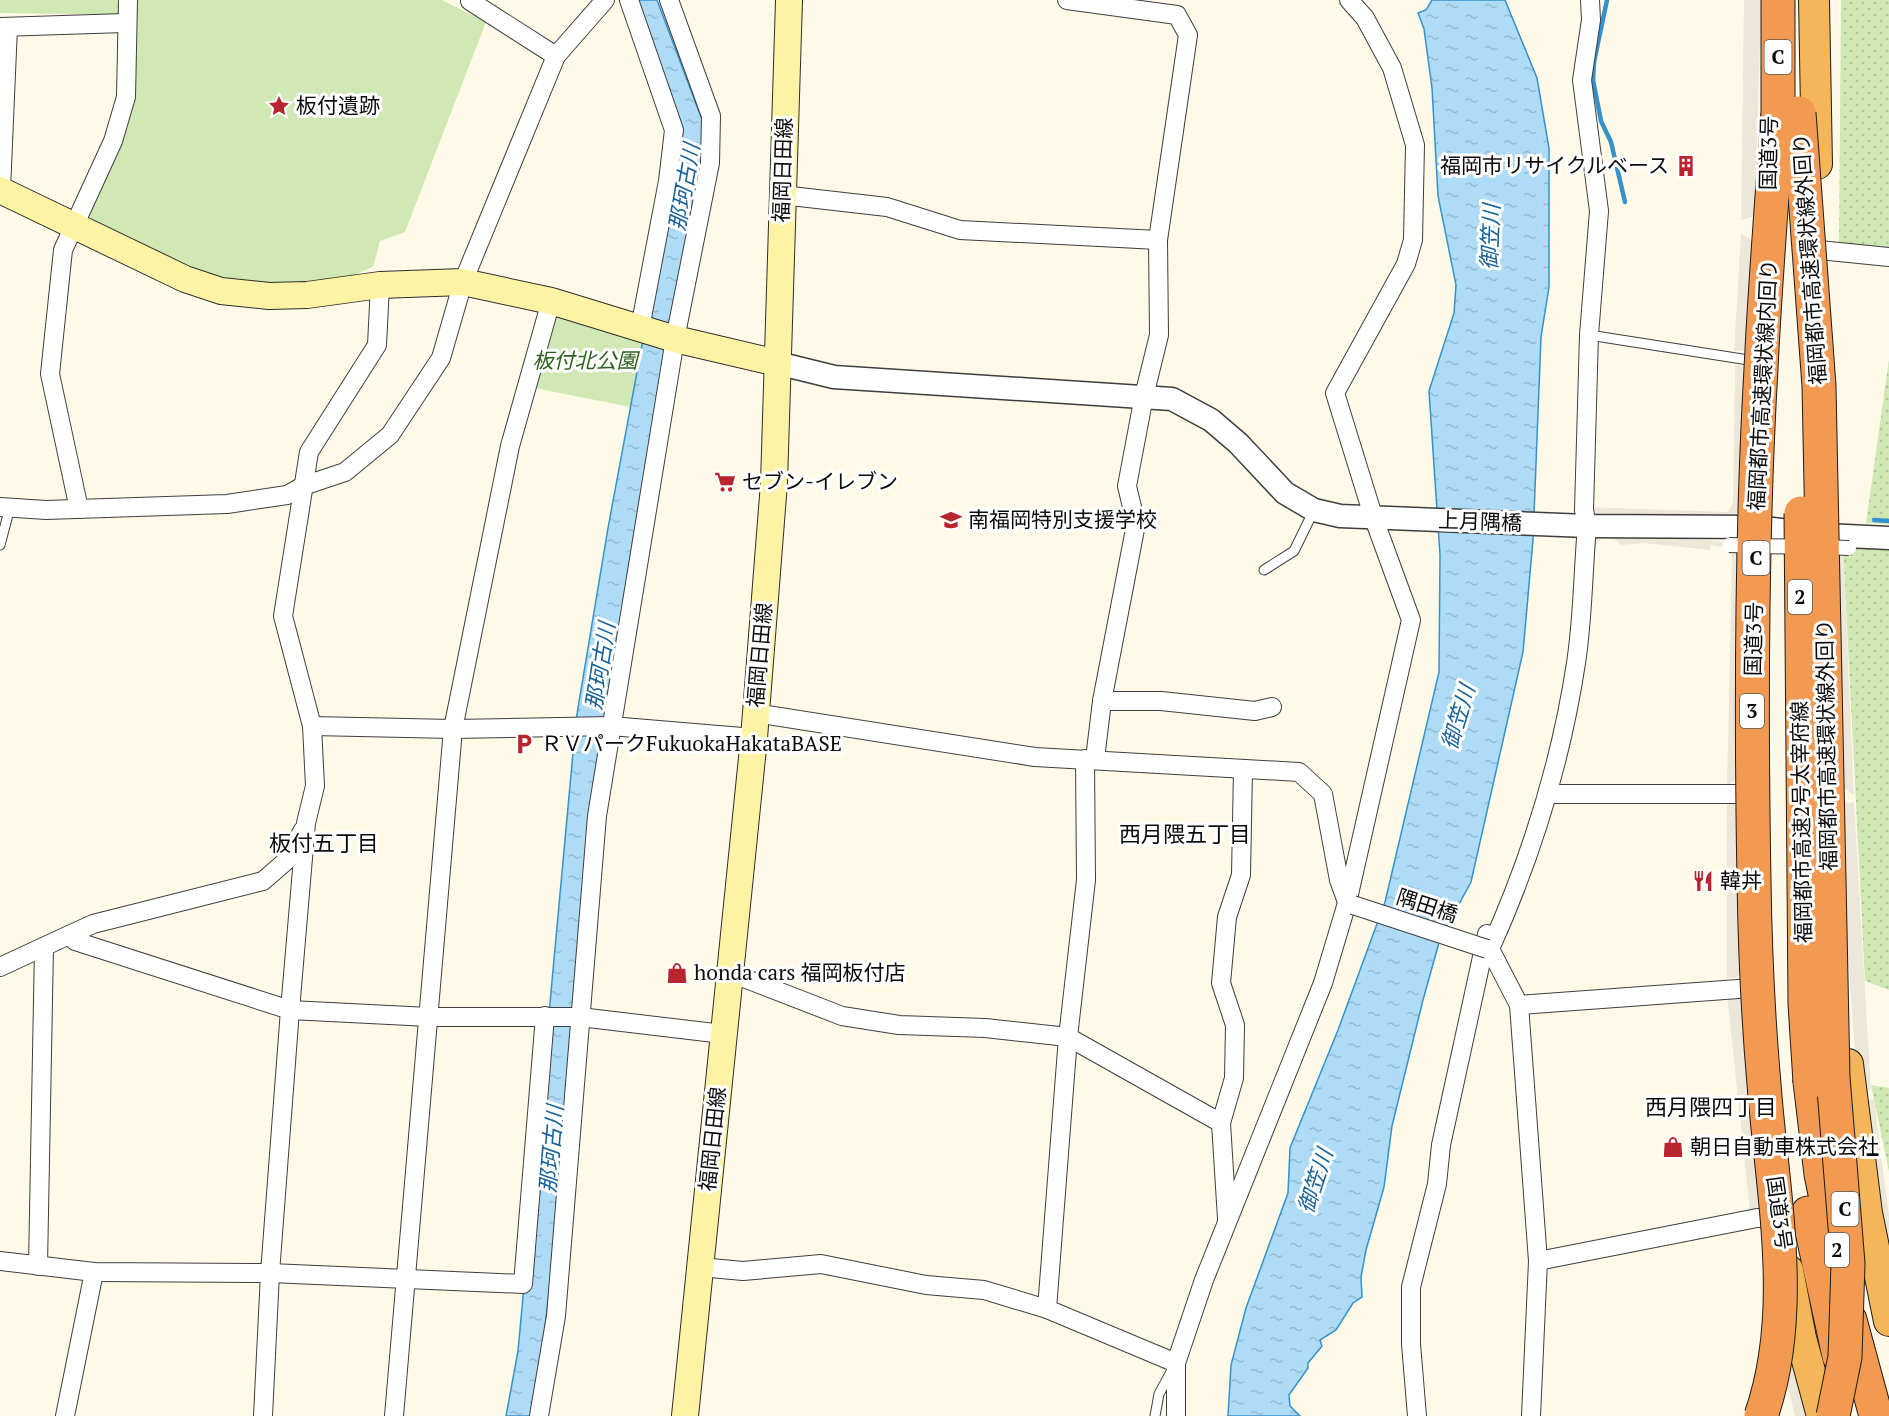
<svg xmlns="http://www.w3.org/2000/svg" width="1889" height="1416" font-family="'PT Serif','Noto Sans JP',serif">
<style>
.grass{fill:url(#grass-dots)}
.park{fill:#cfe8b4}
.plaza{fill:#ede7d9}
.water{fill:url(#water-ripples);stroke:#3691cb;stroke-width:1.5}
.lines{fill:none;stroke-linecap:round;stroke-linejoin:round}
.stream{stroke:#3691cb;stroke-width:4.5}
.service-casing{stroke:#3e3e3e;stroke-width:11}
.minor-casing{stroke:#3e3e3e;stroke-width:20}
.tertiary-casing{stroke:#3e3e3e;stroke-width:25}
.secondary-casing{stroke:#2d2d2d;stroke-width:28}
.trunk-casing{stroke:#1c1c1c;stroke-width:32}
.motorway-casing{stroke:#1c1c1c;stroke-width:35}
.service{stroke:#fff;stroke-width:9}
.minor{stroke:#fff;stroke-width:18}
.tertiary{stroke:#fff;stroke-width:22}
.secondary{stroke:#fef3a4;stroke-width:26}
.trunk{stroke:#f5b559;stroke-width:30}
.motorway{stroke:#f39a52;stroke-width:33}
.pedestrian-bridge-casing{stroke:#3e3e3e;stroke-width:16;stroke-linecap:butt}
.minor-bridge-casing{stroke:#3e3e3e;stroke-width:20;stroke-linecap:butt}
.motorway-bridge-casing{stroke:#1c1c1c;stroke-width:35;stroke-linecap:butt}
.pedestrian-bridge{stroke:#fff;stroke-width:14}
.minor-bridge{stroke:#fff;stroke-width:18}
.motorway-bridge{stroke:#f39a52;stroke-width:33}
.labels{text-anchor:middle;stroke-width:6;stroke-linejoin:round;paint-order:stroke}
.shield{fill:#fff;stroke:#545454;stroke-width:1.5}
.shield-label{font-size:20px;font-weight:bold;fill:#0b0b0b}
.poi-label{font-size:21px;fill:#0b0b0b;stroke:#fff;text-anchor:start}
.street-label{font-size:21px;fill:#0b0b0b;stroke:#fff}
.park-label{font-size:21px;font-style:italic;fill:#2c601d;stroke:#fff}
.water-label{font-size:22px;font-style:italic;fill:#176299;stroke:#fff}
.neighbourhood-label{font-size:22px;fill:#0b0b0b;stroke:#fff}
</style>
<defs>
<pattern id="grass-dots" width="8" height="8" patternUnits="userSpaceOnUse" patternTransform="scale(1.5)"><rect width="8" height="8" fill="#cfe8b4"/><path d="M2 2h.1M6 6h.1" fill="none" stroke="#b0c699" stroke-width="1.8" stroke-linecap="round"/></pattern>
<pattern id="water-ripples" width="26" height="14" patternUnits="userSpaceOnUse" patternTransform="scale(1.5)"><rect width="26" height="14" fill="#aedbf5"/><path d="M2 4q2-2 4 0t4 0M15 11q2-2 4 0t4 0" fill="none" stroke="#94bbd1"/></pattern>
</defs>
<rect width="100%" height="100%" fill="#fffae8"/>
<g class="grass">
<polygon points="1841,0 1889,0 1889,254 1839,248"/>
<polygon points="1889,359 1889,524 1866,523"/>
<polygon points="1843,548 1889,550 1889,990 1865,981"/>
<polygon points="1871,1085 1889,1088 1889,1172"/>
</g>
<g class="park">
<polygon points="0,0 442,0 486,22 405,232 380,241 373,267 332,284 241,284 203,274 93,223 89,213 132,99 132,15 0,13"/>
<polygon points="560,313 646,342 631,407 534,388 555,316"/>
</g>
<g class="plaza">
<polygon points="1744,0 1760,0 1761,10 1755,207 1752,217 1741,220"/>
<polygon points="1741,233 1757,244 1753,350 1734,351"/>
<polygon points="1735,365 1745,366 1746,500 1735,514 1725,521 1595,516 1587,507 1728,512 1733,503"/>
<polygon points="1595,536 1668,537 1729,542 1737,548 1741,654 1737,779 1727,785 1732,555 1728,548 1711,545 1710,550 1643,543 1622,545 1614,539 1600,538 1595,546"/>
<polygon points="1889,545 1889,550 1843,548 1854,795 1840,785 1836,550 1839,546"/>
<polygon points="1727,799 1739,808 1741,975 1735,978 1727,978"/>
<polygon points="1854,802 1871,1091 1861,1085 1857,1079 1841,859 1840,808 1846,803"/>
<polygon points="1727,995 1736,995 1745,1002 1762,1209 1750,1212"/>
<polygon points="1874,1099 1889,1216 1889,1281 1863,1103"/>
<polygon points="1790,1347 1808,1416 1795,1416 1786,1381"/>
</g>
<g class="water">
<polygon points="634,0 657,0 704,125 708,142 635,532 535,1416 506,1416 518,1351 576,720 608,528 680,141"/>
<polygon points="1432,0 1505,0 1537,78 1549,148 1549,287 1541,337 1533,540 1523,652 1471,882 1440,939 1423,1000 1392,1126 1384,1187 1366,1250 1361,1277 1362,1297 1353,1303 1336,1330 1320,1340 1322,1346 1308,1363 1308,1368 1289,1395 1290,1406 1300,1416 1228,1416 1231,1365 1246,1308 1288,1193 1290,1148 1338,1030 1385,902 1439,672 1440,555 1429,391 1454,313 1456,285 1438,196 1432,88 1424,29 1418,13 1426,10"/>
</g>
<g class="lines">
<g class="stream">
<polyline points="1607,0 1594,62 1593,80 1601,121 1611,142 1625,202"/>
<polyline points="1874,520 1889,521"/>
</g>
<defs>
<g id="service">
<polyline points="1589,335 1755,361"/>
<polyline points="0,545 10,507"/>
<polyline points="1264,570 1294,551 1314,510"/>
<polyline points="1155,1416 1159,1394 1172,1370"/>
</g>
<g id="minor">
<polyline points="629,0 674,130 668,181 640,328"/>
<polyline points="1067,0 1177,15 1188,35 1158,240 1159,335 1144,396 1127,486 1136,524 1102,701 1095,759"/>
<polyline points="470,1 556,56"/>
<polyline points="0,27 125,23"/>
<polyline points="1,190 8,27"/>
<polyline points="782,195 887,207 960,230 1158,240"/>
<polyline points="1819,250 1889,257"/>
<polyline points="0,507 46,510 227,504 287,495 303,486 345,472 390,435 441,358 463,282 556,56 605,0"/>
<polyline points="79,509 50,374 63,250 113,141 126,97 128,0"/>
<polyline points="1102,701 1161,701 1255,711 1272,707"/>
<polyline points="755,713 1035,757 1299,772 1323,794 1339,880 1347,902"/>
<polyline points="312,726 453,729 611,726 754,738"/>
<polyline points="1085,759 1086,880 1068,1037 1047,1309 1176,1363"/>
<polyline points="1549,794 1750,794"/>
<polyline points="69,935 93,924 263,881 286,861 303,830"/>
<polyline points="1487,949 1490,949 1519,1005 1752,988"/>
<path d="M1490,949c41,-91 71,-187 86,-286 7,-45 7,-92 11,-137l-3,-16 5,-175 10,-124 -17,-131 9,-60 -1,-20"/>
<polyline points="0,967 69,935 75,941 290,1010 429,1017 580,1017 723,1034"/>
<polyline points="731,973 842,1016 899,1025 985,1028 1068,1037 1221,1123"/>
<polyline points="1519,1005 1538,1261 1531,1416"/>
<polyline points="1227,1219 1221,1123 1234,1078 1235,1025 1221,983 1227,917 1241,875 1243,769"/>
<polyline points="0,1261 94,1272 270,1273 523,1284 545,1016"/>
<polyline points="1538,1261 1757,1218 1778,1218"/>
<polyline points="38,1266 44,947"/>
<polyline points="700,1267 743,1271 821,1264 926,1285 984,1290 1047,1309"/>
<polyline points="65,1416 94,1272"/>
<polyline points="263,1416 270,1273 290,1010 306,823 315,786 312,726 283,616 309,452 377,345 380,285"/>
<polyline points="394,1416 453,729 510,446 551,301"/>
<polyline points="539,1416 556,1316 597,816 675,339 710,163 711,116 669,0"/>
<polyline points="1176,1416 1176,1363 1204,1280 1323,983 1347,903 1411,620 1374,519 1335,393 1406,264 1413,240 1415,145 1392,68 1365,18 1349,0"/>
<polyline points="1417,1416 1411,1344 1411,1287 1437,1184 1441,1145 1487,934"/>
</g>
<polyline id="tertiary" points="777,363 834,377 1172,399 1211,420 1238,443 1285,493 1314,510 1340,516 1587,526 1756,527 1826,535 1889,538"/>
<g id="secondary">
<polyline points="0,190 185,279 221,291 269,296 307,295 380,285 463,282 551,301 675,339 777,363"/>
<polyline points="685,1416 754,738 774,483 789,0"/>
</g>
<g id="trunk">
<polyline points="1814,0 1817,164"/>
<polyline points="1848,1064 1867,1213 1889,1321"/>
<polyline points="1788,1270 1801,1338 1822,1416"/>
</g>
<g id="motorway">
<polyline points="1778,114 1778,0"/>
<polyline points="1810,1082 1821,1174 1835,1243"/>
<polyline points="1808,1213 1839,1356"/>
<polyline points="1850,1320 1876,1416"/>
</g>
</defs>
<use href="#service" class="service-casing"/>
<use href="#minor" class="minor-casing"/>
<use href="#tertiary" class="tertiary-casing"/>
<use href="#secondary" class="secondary-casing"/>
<use href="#trunk" class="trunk-casing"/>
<use href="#motorway" class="motorway-casing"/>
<use href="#service" class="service"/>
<use href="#minor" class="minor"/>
<use href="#tertiary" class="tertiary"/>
<use href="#secondary" class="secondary"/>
<use href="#trunk" class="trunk"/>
<use href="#motorway" class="motorway"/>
<defs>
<g id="pedestrian-bridge">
<polyline points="1729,545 1802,547"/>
<polyline points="1821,547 1849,548"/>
</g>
<polyline id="minor-bridge" points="1353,905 1487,949"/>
<g id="motorway-bridge">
<polyline points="1799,113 1819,386 1833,1077 1848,1264 1845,1357 1833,1416"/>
<polyline points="1801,513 1805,1004 1810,1082"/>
<path d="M1761,1416c37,-105 11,-224 3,-332 -6,-68 -9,-136 -10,-203 -3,-170 -3,-342 7,-512 4,-85 11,-170 17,-255"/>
</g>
</defs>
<use href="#pedestrian-bridge" class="pedestrian-bridge-casing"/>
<use href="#minor-bridge" class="minor-bridge-casing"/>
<use href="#motorway-bridge" class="motorway-bridge-casing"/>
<use href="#pedestrian-bridge" class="pedestrian-bridge"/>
<use href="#minor-bridge" class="minor-bridge"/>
<use href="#motorway-bridge" class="motorway-bridge"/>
</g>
<defs>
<symbol id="sight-bare" viewBox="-9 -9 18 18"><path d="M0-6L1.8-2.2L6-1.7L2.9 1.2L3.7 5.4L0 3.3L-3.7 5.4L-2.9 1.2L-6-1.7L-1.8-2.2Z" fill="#b8252e" stroke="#fff" stroke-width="2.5" paint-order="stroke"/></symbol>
<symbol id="building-bare" viewBox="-9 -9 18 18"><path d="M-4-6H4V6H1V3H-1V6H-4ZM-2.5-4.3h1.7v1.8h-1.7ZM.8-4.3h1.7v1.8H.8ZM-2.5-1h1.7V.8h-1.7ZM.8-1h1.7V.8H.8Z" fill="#b8252e" stroke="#fff" stroke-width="2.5" paint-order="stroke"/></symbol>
<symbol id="supermarket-bare" viewBox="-9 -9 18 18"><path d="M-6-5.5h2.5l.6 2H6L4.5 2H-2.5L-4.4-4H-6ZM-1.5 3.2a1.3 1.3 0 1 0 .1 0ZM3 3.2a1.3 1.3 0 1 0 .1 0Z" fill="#b8252e" stroke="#fff" stroke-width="2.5" paint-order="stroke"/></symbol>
<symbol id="school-bare" viewBox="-9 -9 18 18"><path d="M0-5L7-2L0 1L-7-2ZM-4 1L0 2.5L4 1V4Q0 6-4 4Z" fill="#b8252e" stroke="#fff" stroke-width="2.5" paint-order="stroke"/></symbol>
<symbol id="parking-bare" viewBox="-9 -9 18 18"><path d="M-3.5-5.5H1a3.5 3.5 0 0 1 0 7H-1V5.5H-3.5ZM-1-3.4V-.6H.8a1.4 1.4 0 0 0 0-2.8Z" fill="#b8252e" stroke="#fff" stroke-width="2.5" paint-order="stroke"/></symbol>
<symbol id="restaurant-bare" viewBox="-9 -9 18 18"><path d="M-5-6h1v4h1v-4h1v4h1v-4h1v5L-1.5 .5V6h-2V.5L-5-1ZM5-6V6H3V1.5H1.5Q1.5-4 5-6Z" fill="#b8252e" stroke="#fff" stroke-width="2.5" paint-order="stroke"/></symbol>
<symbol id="shop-bare" viewBox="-9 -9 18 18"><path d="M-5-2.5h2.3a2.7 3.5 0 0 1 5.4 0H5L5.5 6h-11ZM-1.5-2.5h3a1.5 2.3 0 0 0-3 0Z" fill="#b8252e" stroke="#fff" stroke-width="2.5" paint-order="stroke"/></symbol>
</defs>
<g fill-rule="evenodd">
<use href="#sight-bare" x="264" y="91" width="30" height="30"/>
<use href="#building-bare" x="1671" y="151" width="30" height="30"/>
<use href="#supermarket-bare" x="710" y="467" width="30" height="30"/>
<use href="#school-bare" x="936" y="505" width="30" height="30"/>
<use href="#parking-bare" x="509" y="729" width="30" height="30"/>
<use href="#restaurant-bare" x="1688" y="866" width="30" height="30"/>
<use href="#shop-bare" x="662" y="958" width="30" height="30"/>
<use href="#shop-bare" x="1658" y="1132" width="30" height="30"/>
</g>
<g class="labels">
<g class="shield">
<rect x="1764.5" y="40" width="27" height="34" rx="4.5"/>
<rect x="1742.5" y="541" width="27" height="34" rx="4.5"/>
<rect x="1788" y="580" width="24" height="34" rx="4.5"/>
<rect x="1740" y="694" width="24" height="34" rx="4.5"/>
<rect x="1831.5" y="1192" width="27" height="34" rx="4.5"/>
<rect x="1825" y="1233" width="24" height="34" rx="4.5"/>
</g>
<g class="shield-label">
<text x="1778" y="64">C</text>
<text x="1756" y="565">C</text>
<text x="1800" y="604">2</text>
<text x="1752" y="718">3</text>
<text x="1845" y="1216">C</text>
<text x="1837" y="1257">2</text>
</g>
<g class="poi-label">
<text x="296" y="113">板付遺跡</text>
<text x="1669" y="173" text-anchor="end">福岡市リサイクルベース</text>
<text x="742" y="489">セブン-イレブン</text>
<text x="968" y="527">南福岡特別支援学校</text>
<text x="541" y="751">ＲＶパークFukuokaHakataBASE</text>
<text x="1720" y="888">韓丼</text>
<text x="694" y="980">honda cars 福岡板付店</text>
<text x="1690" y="1154">朝日自動車株式会社</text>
</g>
<g class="street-label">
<text transform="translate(1769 153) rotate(-89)" y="7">国道3号</text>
<text transform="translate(783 170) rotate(-88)" y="7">福岡日田線</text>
<text transform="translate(1810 259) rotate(-94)" y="7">福岡都市高速環状線外回り</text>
<text transform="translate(1763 385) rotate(-87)" y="7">福岡都市高速環状線内回り</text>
<text transform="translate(1480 522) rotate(2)" y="7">上月隅橋</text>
<text transform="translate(1754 639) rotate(-89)" y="7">国道3号</text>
<text transform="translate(760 655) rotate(-85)" y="7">福岡日田線</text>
<text transform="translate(1827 745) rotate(-91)" y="7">福岡都市高速環状線外回り</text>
<text transform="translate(1802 822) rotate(-91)" y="7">福岡都市高速2号太宰府線</text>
<text transform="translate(1427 906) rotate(18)" y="7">隅田橋</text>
<text transform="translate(713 1139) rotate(-84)" y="7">福岡日田線</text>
<text transform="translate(1779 1213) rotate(82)" y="7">国道3号</text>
</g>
<g class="park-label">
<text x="585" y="368">板付北公園</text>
</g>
<g class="water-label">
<text transform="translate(684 187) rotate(-80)" y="8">那珂古川</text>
<text transform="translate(1490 237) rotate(-88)" y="8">御笠川</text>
<text transform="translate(600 666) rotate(-81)" y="8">那珂古川</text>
<text transform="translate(1458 717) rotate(-73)" y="8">御笠川</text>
<text transform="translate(551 1149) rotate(-85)" y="8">那珂古川</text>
<text transform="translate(1315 1181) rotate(-72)" y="8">御笠川</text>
</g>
<g class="neighbourhood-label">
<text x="1185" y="842">西月隈五丁目</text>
<text x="324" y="851">板付五丁目</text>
<text x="1711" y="1115">西月隈四丁目</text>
</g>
</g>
</svg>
